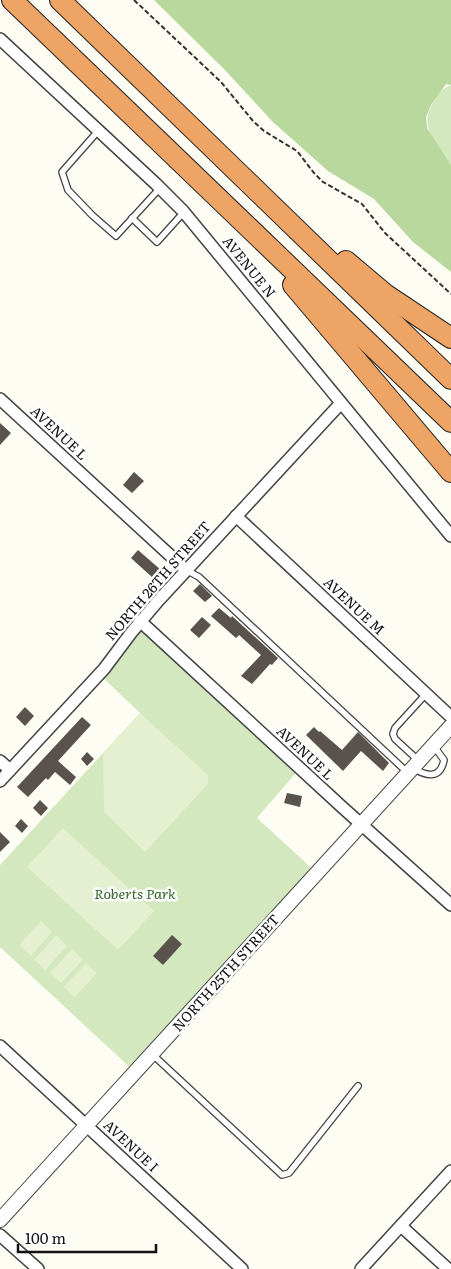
<svg xmlns="http://www.w3.org/2000/svg" width="451" height="1269" font-family="Literata,serif">
<style>
.green{fill:#d3e8be}
.forest{fill:#b8d89e}
.pitch{fill:#e4f0d0}
.building{fill:#59524d}
.lines{fill:none;stroke-linecap:round;stroke-linejoin:round}
.service-casing{stroke:#434343;stroke-width:8}
.minor-casing{stroke:#434343;stroke-width:14}
.tertiary-casing{stroke:#434343;stroke-width:16}
.motorway-casing{stroke:#212121;stroke-width:22}
.path{stroke:#323232;stroke-width:2;stroke-dasharray:5 2.5;stroke-linecap:butt}
.service{stroke:#fff;stroke-width:5.5}
.minor{stroke:#fff;stroke-width:11}
.tertiary{stroke:#fff;stroke-width:14}
.motorway{stroke:#eda464;stroke-width:20}
.labels{text-anchor:middle;stroke-width:5;stroke-linejoin:round;paint-order:stroke}
.street-label{font-size:14px;fill:#101010;stroke:#fff}
.park-label{font-size:14px;font-style:italic;fill:#306623;stroke:#fff}
</style>
<rect width="100%" height="100%" fill="#fefdf4"/>
<g class="green">
<path d="M451,85v80c-16,-24 -35,-40 -15,-67 4,-6 8,-11 15,-13z"/>
<polygon points="140,621 300,768 257,818 317,873 135,1072 0,947 0,865 140,713 99,674"/>
</g>
<polygon class="forest" points="154,0 451,0 451,85 446,84 431,105 426,117 427,128 451,165 451,272 413,242 374,199 328,171 273,122 224,69"/>
<g class="pitch">
<polygon points="140,713 208,775 208,784 145,852 104,812 103,754"/>
<polygon points="63,828 154,911 118,950 27,867"/>
<polygon points="41,921 52,932 31,956 19,945"/>
<polygon points="56,935 67,946 45,970 34,960"/>
<polygon points="72,949 83,960 61,983 50,973"/>
<polygon points="86,963 97,973 75,997 64,987"/>
</g>
<g class="building">
<polygon points="0,423 11,433 0,445"/>
<polygon points="134,472 144,481 132,493 123,485"/>
<polygon points="138,550 161,570 153,578 132,559 131,558"/>
<polygon points="200,584 212,596 205,602 193,591"/>
<polygon points="219,608 231,618 232,616 278,658 272,665 270,664 252,684 241,676 261,655 239,635 236,638 211,616"/>
<polygon points="202,617 211,625 199,638 190,630"/>
<polygon points="25,707 34,716 25,726 16,717"/>
<polygon points="82,717 91,725 58,761 76,777 70,785 55,772 48,780 46,778 28,797 17,787"/>
<polygon points="314,727 319,732 320,731 342,750 358,732 389,763 383,771 361,751 343,771 306,735"/>
<polygon points="87,752 94,759 87,766 81,759"/>
<polygon points="287,793 302,796 300,807 284,803"/>
<polygon points="40,800 48,808 41,816 33,808"/>
<polygon points="21,819 28,826 22,833 15,826"/>
<polygon points="0,832 10,842 0,852"/>
<polygon points="172,935 182,944 163,965 153,956"/>
</g>
<g class="lines">
<defs>
<g id="service">
<polyline points="99,130 62,172 68,190 92,215 116,236 160,188"/>
<polyline points="132,218 157,242 184,212"/>
<polyline points="186,570 199,577 408,773"/>
<polyline points="419,761 395,739 393,734 395,728 426,694"/>
<path d="M413,768c13,8 27,12 31,-8l-11,-15"/>
<polyline points="152,1054 282,1175 289,1173 358,1086"/>
</g>
<g id="minor">
<polyline points="0,39 156,184 183,211 451,536"/>
<polyline points="0,399 186,570"/>
<polyline points="236,516 451,717"/>
<polyline points="140,621 342,807 451,905"/>
<polyline points="0,761 10,770"/>
<polyline points="0,781 104,669 131,633 158,601 341,403"/>
<polyline points="0,1046 242,1269"/>
<polyline points="401,1226 448,1269"/>
<polyline points="0,1235 38,1269"/>
<polyline points="361,1269 451,1171"/>
</g>
<polyline id="tertiary" points="0,1220 451,726"/>
<g id="motorway">
<polyline points="12,0 451,422"/>
<polyline points="60,0 451,379"/>
<polyline points="346,261 385,294 451,338"/>
<polyline points="293,285 451,472"/>
</g>
</defs>
<use href="#service" class="service-casing"/>
<use href="#minor" class="minor-casing"/>
<use href="#tertiary" class="tertiary-casing"/>
<use href="#motorway" class="motorway-casing"/>
<polyline class="path" points="134,0 221,82 253,121 264,131 297,151 314,173 323,182 362,204 385,233 451,294"/>
<use href="#service" class="service"/>
<use href="#minor" class="minor"/>
<use href="#tertiary" class="tertiary"/>
<use href="#motorway" class="motorway"/>
</g>
<g class="labels">
<g class="street-label">
<text transform="translate(249 267) rotate(51)" y="5">AVENUE N</text>
<text transform="translate(59 433) rotate(43)" y="5">AVENUE L</text>
<text transform="translate(158 581) rotate(-49)" y="5">NORTH 26TH STREET</text>
<text transform="translate(354 606) rotate(43)" y="5">AVENUE M</text>
<text transform="translate(305 753) rotate(43)" y="5">AVENUE L</text>
<text transform="translate(226 973) rotate(-48)" y="5">NORTH 25TH STREET</text>
<text transform="translate(131 1146) rotate(43)" y="5">AVENUE I</text>
</g>
<g class="park-label">
<text x="135" y="899">Roberts Park</text>
</g>
</g>
<path d="M18 1244v8h138v-8" fill="none" stroke="#101010" stroke-width="2.5"/>
<text x="25" y="1244" font-size="15" fill="#101010" stroke="#ffffff" stroke-width="4" paint-order="stroke">100 m</text>
</svg>
